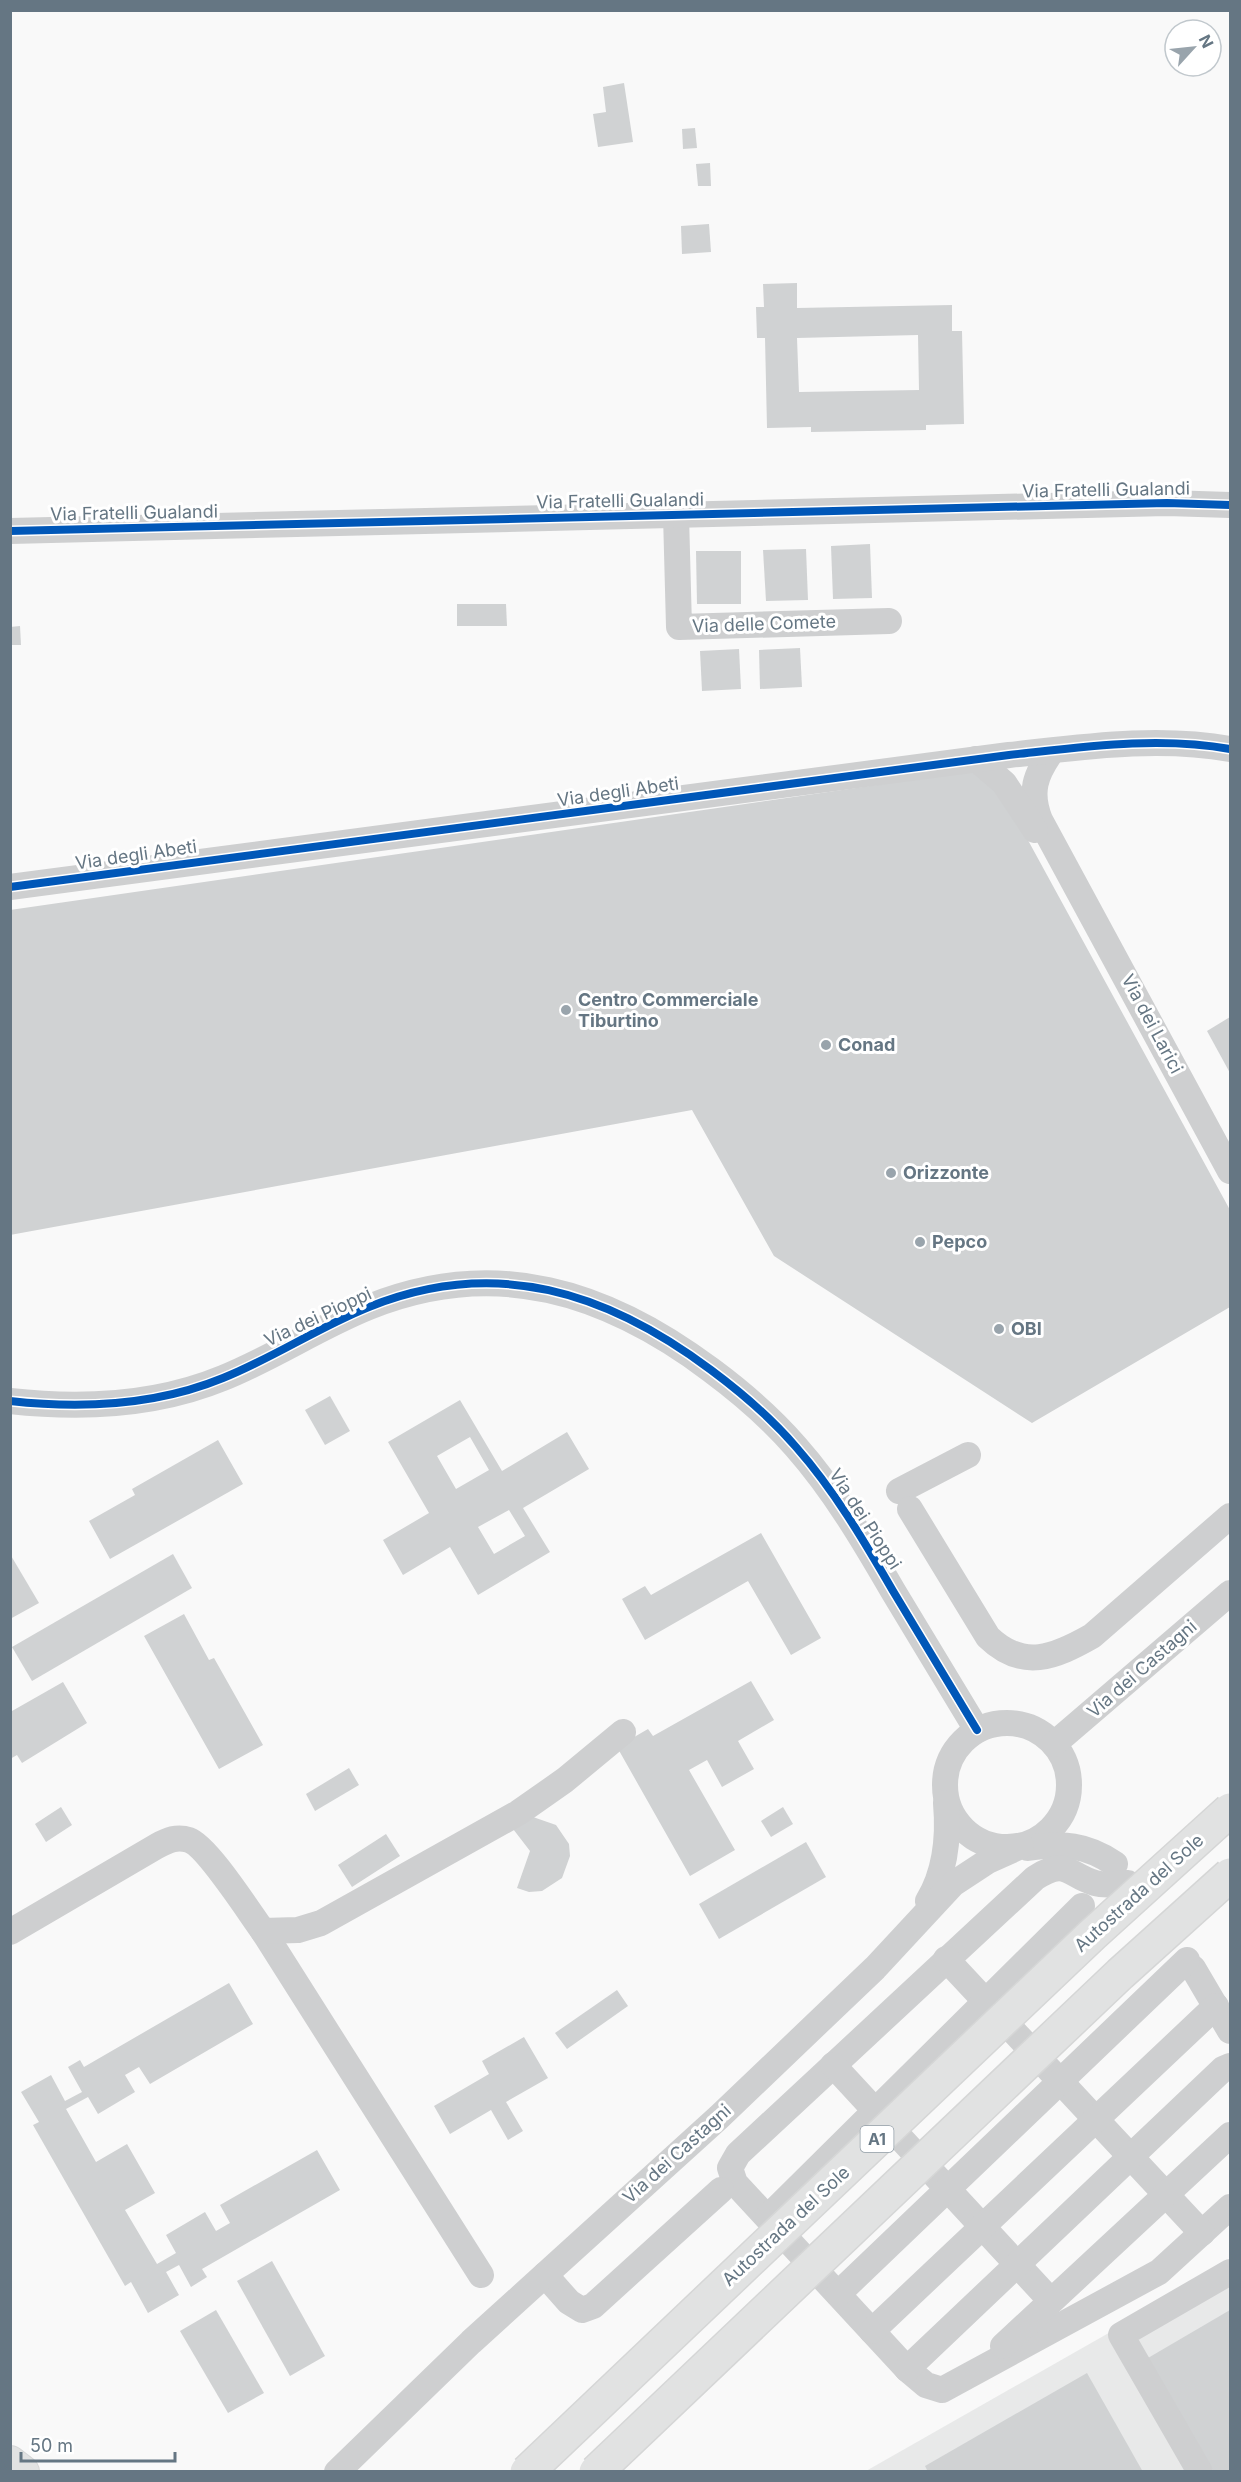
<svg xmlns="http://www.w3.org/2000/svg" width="1241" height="2482" font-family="Inter,sans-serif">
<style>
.built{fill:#e8e9e9}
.building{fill:#d0d2d3;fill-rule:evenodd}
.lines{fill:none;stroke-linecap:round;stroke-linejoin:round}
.major-casing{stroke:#d5d6d7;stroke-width:34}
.minor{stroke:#cecfd0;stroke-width:26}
.major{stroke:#e1e2e2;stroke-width:32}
.highway-bridge-casing{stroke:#d5d6d6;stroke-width:36;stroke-linecap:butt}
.highway-bridge{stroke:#e1e2e2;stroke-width:33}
.cycleway-casing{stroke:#fff;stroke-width:11}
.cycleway{stroke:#0057b8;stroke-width:8}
.poi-dot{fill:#99a4ac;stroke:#fff;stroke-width:2}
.labels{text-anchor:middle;stroke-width:6;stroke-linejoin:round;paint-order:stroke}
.shield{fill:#fff;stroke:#939fa8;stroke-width:1.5}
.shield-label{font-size:16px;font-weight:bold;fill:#657683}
.street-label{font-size:18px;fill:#657683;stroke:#fff}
.poi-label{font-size:18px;font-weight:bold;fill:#657683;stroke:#fff;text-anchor:start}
</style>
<rect width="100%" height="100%" fill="#f9f9f9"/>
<polygon class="built" points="1230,2264 1230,2471 866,2471"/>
<g class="building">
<polygon points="624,83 633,142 598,147 593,114 606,112 603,87"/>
<polygon points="695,128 697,148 683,149 682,129"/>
<polygon points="710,163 711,186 698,186 696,164"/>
<polygon points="709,224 711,252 682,254 681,226"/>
<path d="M797,283v25l155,-3v26h10l2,93 -38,1v5l-115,2v-5l-44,1 -2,-90h-8l-1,-31h8l-1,-23zM918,335l1,55 -120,2 -2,-54z"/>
<polygon points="870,544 872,598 833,599 831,546"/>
<polygon points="806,549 808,600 766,601 763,550"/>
<polygon points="696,551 741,551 741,604 697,604"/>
<polygon points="457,604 506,604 507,626 457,626"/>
<polygon points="20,626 21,645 10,645 10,627"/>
<polygon points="800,648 802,687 760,689 759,650"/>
<polygon points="739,649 741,689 702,691 700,651"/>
<polygon points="974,771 1000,789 1230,1210 1230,1307 1032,1423 774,1256 692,1110 10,1235 10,910"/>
<polygon points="1230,1017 1230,1073 1207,1031"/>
<polygon points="330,1396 350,1431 325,1445 305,1410"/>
<path d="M460,1400l42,71 65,-39 22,37 -66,39 27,44 -72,43 -28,-48 -47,28 -20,-35 46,-27 -41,-71zM470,1437l19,33 -33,19 -19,-33zM509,1510l16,26 -31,18 -16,-27z"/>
<polygon points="218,1440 243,1484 110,1559 89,1521 135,1495 132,1489"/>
<polygon points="761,1533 821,1638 791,1655 748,1581 645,1640 622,1599 645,1586 651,1595"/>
<polygon points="10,1554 39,1603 10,1619"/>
<polygon points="173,1554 192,1588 32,1681 12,1647"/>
<polygon points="184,1614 209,1660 214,1658 263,1745 219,1769 144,1636"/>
<polygon points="751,1681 774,1720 738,1741 754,1769 722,1787 707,1760 689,1770 735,1850 690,1876 617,1747 648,1729 653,1736"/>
<polygon points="63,1682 87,1723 22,1763 17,1755 10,1759 10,1709 12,1711"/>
<polygon points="349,1768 359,1785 315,1811 306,1794"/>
<polygon points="61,1807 72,1825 46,1842 35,1824"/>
<polygon points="783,1807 793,1824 771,1837 761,1821"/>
<polygon points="533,1817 556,1825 569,1844 570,1856 562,1878 542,1891 529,1892 517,1888 530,1851 510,1825"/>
<polygon points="386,1834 400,1856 352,1887 338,1865"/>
<polygon points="806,1842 826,1877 719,1939 699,1904"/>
<polygon points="229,1983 253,2024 150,2084 139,2067 125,2075 135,2092 98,2114 88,2097 66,2109 96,2162 127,2144 155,2193 125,2210 157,2264 176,2253 166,2235 205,2212 216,2231 230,2223 220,2205 317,2150 340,2190 202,2269 207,2277 191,2287 179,2265 166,2272 179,2295 148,2313 131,2282 125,2286 33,2125 39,2122 21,2092 51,2075 65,2101 82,2092 68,2067 80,2060 84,2067"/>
<polygon points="617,1990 628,2006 567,2049 555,2033"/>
<polygon points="524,2037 548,2078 506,2102 523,2131 508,2140 491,2110 450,2134 434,2106 489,2074 482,2061"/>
<polygon points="272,2261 325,2356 290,2376 237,2281"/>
<polygon points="216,2310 264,2393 228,2413 180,2331"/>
<polygon points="1230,2310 1230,2472 1214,2472 1148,2358"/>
<polygon points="1087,2373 1143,2472 928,2472 925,2466"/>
</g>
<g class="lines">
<defs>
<polyline id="major" points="10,2462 23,2472"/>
</defs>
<use href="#major" class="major-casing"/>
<g class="minor">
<polyline points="676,515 679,627 889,621"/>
<polyline points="10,531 1167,503 1230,505"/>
<path d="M1052,751c-17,24 -23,41 -12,69l190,351"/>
<polyline points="976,759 1004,783 1035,830"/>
<path d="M10,887l999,-132c74,-8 148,-19 221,-6"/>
<path d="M10,1401c72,8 145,5 213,-23 50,-20 96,-51 146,-71 127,-51 238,-15 342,63 31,23 60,48 85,77 38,43 68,94 97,144 28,46 56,93 84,139"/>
<polyline points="899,1491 968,1455"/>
<path d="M910,1509l78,128c35,34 67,20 104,-1l138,-120"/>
<circle cx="1007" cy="1785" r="62"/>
<polyline points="1054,1744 1230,1593"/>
<path d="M1028,1848c35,-5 58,-4 87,16"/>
<path d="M1128,1883c-11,1 -23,3 -33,0 -28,-8 -28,-26 -60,-5l-297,276 -8,14 5,15 172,186 19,16 16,5 217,-118 71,-65"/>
<path d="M928,1901c18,-30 21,-64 18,-98"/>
<polyline points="263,1931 481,2275"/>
<path d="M10,1932l147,-86c11,-6 20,-10 32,-6 18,6 60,72 74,91l35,-1 23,-7 197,-110 47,-33 58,-48"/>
<polyline points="946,1959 1202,2233"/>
<polyline points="1193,1968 1230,2031"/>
<polyline points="833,2065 1051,2301"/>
<polyline points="768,2217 1082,1906"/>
<polyline points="545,2275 569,2302 582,2310 593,2306 721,2190"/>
<polyline points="838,2294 1187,1960"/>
<polyline points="872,2331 1216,2006"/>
<polyline points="1003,2346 1230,2135"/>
<polyline points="907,2369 1223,2069 1230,2066"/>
<polyline points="337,2472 471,2342 719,2117 875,1968 953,1884 988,1861 1021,1846"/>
<polyline points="1200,2472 1121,2335 1230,2272"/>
</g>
<use href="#major" class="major"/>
<defs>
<g id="highway-bridge">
<polyline points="527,2472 1092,1935 1230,1810"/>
<polyline points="596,2472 1120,1974 1230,1875"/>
</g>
</defs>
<use href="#highway-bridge" class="highway-bridge-casing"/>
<use href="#highway-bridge" class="highway-bridge"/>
<defs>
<g id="cycleway">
<polyline points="10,531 1167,503 1230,505"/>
<path d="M10,887l999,-132c74,-8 148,-19 221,-6"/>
<path d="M10,1401c72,8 145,5 213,-23 50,-20 96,-51 146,-71 127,-51 238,-15 342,63 31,23 60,48 85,77 38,43 68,94 97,144 28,46 56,93 84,139"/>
</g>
</defs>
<use href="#cycleway" class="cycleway-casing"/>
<use href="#cycleway" class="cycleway"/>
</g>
<g class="poi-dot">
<circle cx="566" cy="1010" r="6"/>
<circle cx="826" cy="1045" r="6"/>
<circle cx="891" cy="1173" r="6"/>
<circle cx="920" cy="1242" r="6"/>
<circle cx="999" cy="1329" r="6"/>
</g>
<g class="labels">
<rect class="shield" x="860.5" y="2126" width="33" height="26" rx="4.5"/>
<g class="shield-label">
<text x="877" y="2145">A1</text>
</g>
<g class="street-label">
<text transform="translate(1106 490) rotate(-1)" y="6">Via Fratelli Gualandi</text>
<text transform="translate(620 501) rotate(-1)" y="6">Via Fratelli Gualandi</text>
<text transform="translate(134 513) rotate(-1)" y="6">Via Fratelli Gualandi</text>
<text transform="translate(764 624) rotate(-2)" y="6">Via delle Comete</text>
<text transform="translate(618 792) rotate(-8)" y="6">Via degli Abeti</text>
<text transform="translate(136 855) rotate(-8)" y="6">Via degli Abeti</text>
<text transform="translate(1152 1024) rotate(62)" y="6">Via dei Larici</text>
<text transform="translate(318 1317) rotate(-25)" y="6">Via dei Pioppi</text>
<text transform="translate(865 1519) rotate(57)" y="6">Via dei Pioppi</text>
<text transform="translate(1142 1669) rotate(-41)" y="6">Via dei Castagni</text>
<text transform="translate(1139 1893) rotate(-42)" y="6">Autostrada del Sole</text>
<text transform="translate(677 2154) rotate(-42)" y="6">Via dei Castagni</text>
<text transform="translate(786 2226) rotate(-43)" y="6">Autostrada del Sole</text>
</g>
<g class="poi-label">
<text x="578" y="1006">Centro Commerciale<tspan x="578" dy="21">Tiburtino</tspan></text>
<text x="838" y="1051">Conad</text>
<text x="903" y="1179">Orizzonte</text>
<text x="932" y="1248">Pepco</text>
<text x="1011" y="1335">OBI</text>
</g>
</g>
<rect width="1241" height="2482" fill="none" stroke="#657683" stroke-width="24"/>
<g transform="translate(1193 48) rotate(63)"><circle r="28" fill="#ffffff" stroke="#c1c8cd" stroke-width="1.5"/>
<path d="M0-4.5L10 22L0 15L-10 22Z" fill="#99a4ac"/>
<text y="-9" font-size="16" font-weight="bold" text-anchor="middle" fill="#657683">N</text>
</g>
<path d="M21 2452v9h154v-9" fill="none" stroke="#657683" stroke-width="3"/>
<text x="30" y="2452" font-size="18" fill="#657683" stroke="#ffffff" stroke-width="4.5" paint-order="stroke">50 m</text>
</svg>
